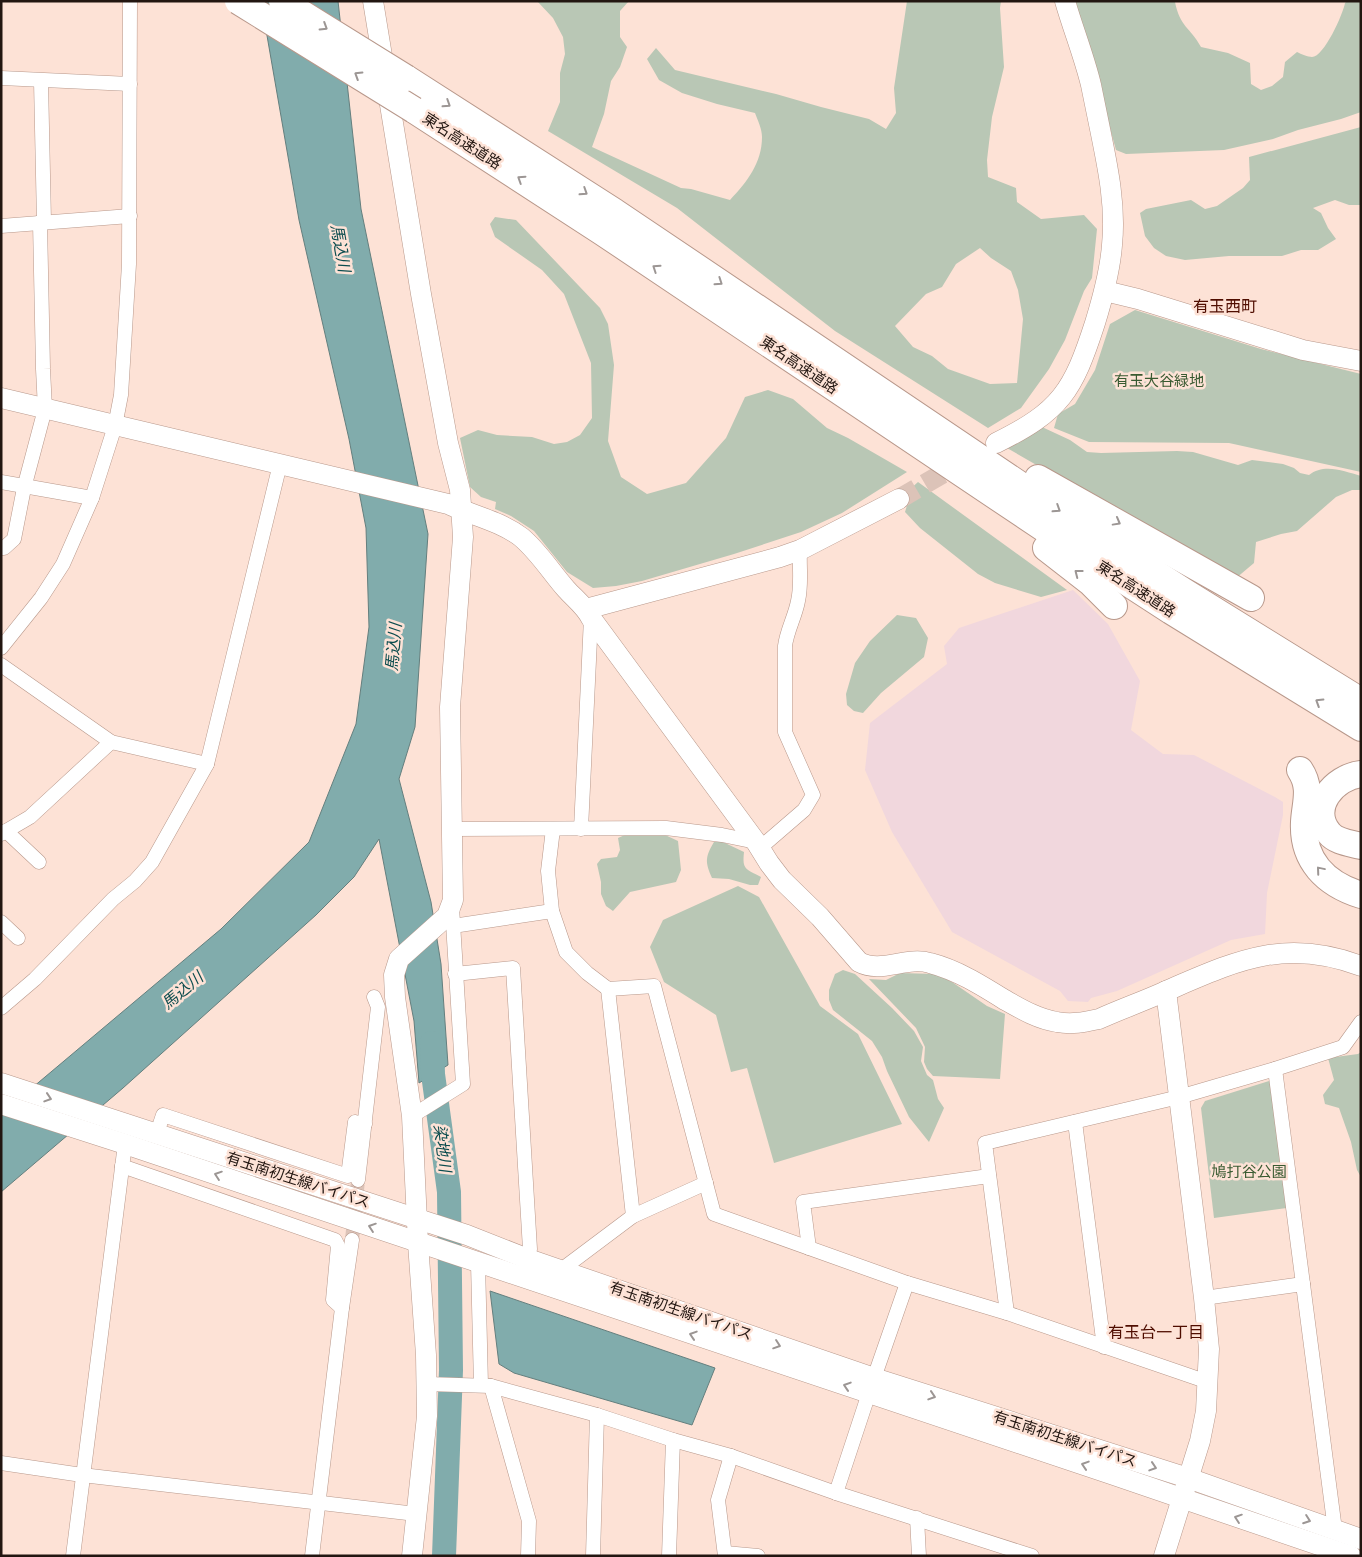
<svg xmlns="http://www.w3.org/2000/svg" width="1362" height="1557" font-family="'Noto Sans','Noto Sans JP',sans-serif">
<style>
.industrial{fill:#f1d7dd}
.green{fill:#b9c7b5;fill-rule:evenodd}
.water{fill:#81acac;stroke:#647f7e}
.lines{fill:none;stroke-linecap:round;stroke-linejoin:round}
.river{stroke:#81acac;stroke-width:24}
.street-tunnel{stroke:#dcc3b8;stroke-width:14;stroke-dasharray:14 7;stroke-linecap:butt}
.secondary-tunnel{stroke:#dcc3b8;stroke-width:20;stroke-dasharray:20 10;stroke-linecap:butt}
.street-casing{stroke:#b8988b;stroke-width:15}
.secondary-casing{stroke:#b8988b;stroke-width:21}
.highway-casing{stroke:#b8988b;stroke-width:28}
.street{stroke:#fff;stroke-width:14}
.secondary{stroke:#fff;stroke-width:20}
.highway{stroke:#fff;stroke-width:26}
.highway-bridge-casing{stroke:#b8988b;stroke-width:28;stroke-linecap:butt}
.highway-bridge{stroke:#fff;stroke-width:26}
.oneway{stroke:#9c9694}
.labels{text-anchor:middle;stroke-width:5;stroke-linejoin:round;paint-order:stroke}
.street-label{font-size:15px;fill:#221611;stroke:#fde2d6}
.park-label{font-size:15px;fill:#395a31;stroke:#fde2d6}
.water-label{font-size:16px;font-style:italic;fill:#0b4c4e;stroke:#fde2d6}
.neighbourhood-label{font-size:16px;fill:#4f0d00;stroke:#fde2d6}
</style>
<rect width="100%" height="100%" fill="#fde2d6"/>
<polygon class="industrial" points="1073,590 1108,624 1140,681 1131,730 1163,754 1194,755 1275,797 1283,802 1283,815 1267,893 1265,934 1231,940 1117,991 1091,998 1088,1002 1068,1001 1060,991 952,932 892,832 865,770 870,723 947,664 944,646 959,628"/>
<g class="green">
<path d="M537,1h92l-9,10v26l7,10 -7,20 -9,14 -7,33 -12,33 89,41 10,1 39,11c17,-18 32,-37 32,-63 0,-8 -4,-16 -7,-24l-38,-9 -35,-11 -23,-13 -12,-21 9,-11 19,22 101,24 45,13 48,12 17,10 10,-16 -2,-25 13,-87h94l-1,7 4,59 -12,50 -5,43 1,17 28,11 1,14 24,17 43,-4 13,14 -5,49 -8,13 -19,49 -16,29 -28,39 -33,20 -153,-97 -158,-123 -129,-77 12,-29v-29l5,-19 -2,-17 -10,-19zM980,248l11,10 20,13 7,19 5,29 -6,64 -27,1 -42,-15 -16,-13 -19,-9 -18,-21 31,-32 16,-7 14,-23z"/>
<path d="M1075,1h102l-2,1c5,25 15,25 26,45l27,6 22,10 1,21 10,6 11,-4 11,-9 2,-15 12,-10c4,2 11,5 15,5 12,0 31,-43 33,-54l2,-2h14v111l-20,7 -43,11 -25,9 -49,11 -98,4 -10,-4z"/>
<polygon points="1361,127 1361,205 1349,205 1335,200 1313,208 1321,213 1328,228 1336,239 1318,250 1301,250 1282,256 1229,256 1185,260 1166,256 1154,248 1145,236 1140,213 1146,209 1191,200 1205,209 1217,206 1243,188 1250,180 1249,157"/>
<polygon points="495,217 516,220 600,308 608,324 614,365 608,441 621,477 647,494 686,483 726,438 745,397 768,390 793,399 827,428 848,438 907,472 842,513 801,532 734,554 642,581 616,586 593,588 567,572 534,531 511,516 495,509 496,502 481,497 470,487 460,438 478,430 497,435 532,437 554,444 567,442 580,435 592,418 591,363 564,294 542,270 495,237 490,224"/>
<polygon points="1135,310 1261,349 1361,374 1361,472 1229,443 1089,442 1054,428 1058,414 1075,404 1095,370 1110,324"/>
<path d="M1042,427l28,13 17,12 14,1 76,-2 16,1 45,13 14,-5 31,4 11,4 6,5 9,2c15,-12 35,-4 52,1v14h-9l-16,7 -39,34 -16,3 -25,8 -2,21 -19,16 -228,-131z"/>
<polygon points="918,482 1067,590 1041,597 995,583 978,574 920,528 905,512 909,499 907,492"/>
<polygon points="897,615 916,618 928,638 924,657 881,693 863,713 854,711 847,705 846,694 855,663 870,641"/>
<polygon points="661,833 678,841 681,870 676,882 630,892 613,911 606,906 601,894 601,882 597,864 601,859 617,857 620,850 618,838 627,834"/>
<path d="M714,842h9l21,10c-2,18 2,17 17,25l-3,8h-8l-21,-6 -17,-1c-7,-16 -7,-21 2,-36z"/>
<polygon points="738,886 759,897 820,1006 858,1034 902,1124 774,1163 747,1068 731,1072 716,1015 664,982 650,947 663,920"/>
<polygon points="843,970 855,974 892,1008 914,1031 923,1047 921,1061 927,1075 933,1080 938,1099 944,1108 929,1142 909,1117 887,1071 882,1057 872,1041 833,1010 829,1000 829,990 835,974"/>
<polygon points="900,973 935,974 952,982 987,1006 1005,1014 1000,1079 933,1076 927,1069 924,1062 925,1047 916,1028 869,979 886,980"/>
<polygon points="1361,1052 1361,1177 1357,1170 1351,1142 1339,1108 1325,1104 1323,1095 1334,1080 1328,1058 1358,1054"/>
<polygon points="1269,1081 1277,1086 1294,1207 1214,1218 1201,1108 1205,1101"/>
</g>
<g class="water">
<polygon points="261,1 338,1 361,209 428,534 415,727 399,779 431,902 441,964 448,1065 419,1083 414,1021 379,839 354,877 316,915 123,1088 1,1192 1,1114 221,929 309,842 356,724 369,627 366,528 349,439 299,220"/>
<polygon points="490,1291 715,1368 692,1425 514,1373 499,1364"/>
</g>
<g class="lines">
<polyline class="river" points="432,1043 433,1074 449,1192 451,1370 444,1556"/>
<polyline class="street-tunnel" points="352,1240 358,1180"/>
<polyline class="secondary-tunnel" points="899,499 964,461"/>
<defs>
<g id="street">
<polyline points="1,78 130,84"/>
<polyline points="41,81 44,222"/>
<polyline points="1,226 130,216"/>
<polyline points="1,482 92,498"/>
<polyline points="1,548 4,548 14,539 24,488 45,409 43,369 40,222"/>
<polyline points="1,648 41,598 63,564 92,498 115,426 121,395 129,264 130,1"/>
<polyline points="1,665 111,742 207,764"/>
<polyline points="452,829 666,828 722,835 756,842"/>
<polyline points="553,829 548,871 552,911 566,952 587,973 608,989 654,986 714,1214 907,1283 1007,1313 1208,1382"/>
<polyline points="581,829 591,618"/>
<polyline points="6,831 39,862"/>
<polyline points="1,834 30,817 111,742"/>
<path d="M760,848l44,-38 9,-15 -28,-63v-86c2,-16 10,-29 13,-45 4,-17 1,-34 2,-51"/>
<polyline points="1,922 18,938"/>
<polyline points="453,926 552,911"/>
<polyline points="455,974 513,968 530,1249 528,1259"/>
<polyline points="608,989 633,1216"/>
<polyline points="1,1008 35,979 113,899 135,881 152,862 207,764 280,464"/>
<polyline points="1275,1069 1335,1530"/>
<polyline points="412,1116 463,1084 452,907"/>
<polyline points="1075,1122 1104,1347"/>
<polyline points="157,1133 163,1115 348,1176 355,1122 365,1124"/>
<polyline points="122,1166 335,1240 338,1246 333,1300 342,1308"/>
<polyline points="358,1180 378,1007 374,997"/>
<polyline points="809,1248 803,1202 989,1176"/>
<polyline points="478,1263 481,1385"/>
<polyline points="561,1270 633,1216 706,1183"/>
<polyline points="1204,1298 1303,1284"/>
<polyline points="1007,1313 985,1143 1179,1097 1275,1069 1343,1047 1361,1022"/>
<polyline points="874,1378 907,1283"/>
<polyline points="427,1384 491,1386 597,1415 673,1440 731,1456 836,1493 1032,1556"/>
<polyline points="491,1386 529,1521 528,1556"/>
<polyline points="1,1463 82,1475 416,1514"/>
<polyline points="836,1493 869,1393"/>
<polyline points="917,1518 919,1556"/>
<polyline points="725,1553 758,1556"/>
<polyline points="73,1556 125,1144"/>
<polyline points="312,1556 342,1308 352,1240"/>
<polyline points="593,1556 597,1415"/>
<polyline points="669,1556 673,1440"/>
<polyline points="725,1556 718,1500 731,1456"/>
</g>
<g id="secondary">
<polyline points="373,1 421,294 448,443 460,490 463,537 450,707 453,900 447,916 399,959 394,975 395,997 412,1116 418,1243 426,1355 427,1416 412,1556"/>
<polyline points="1105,291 1138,299 1303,350 1361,361"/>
<path d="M1,398l447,106c23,11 52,17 73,33 18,15 30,35 45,52 9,10 19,17 25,29l165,224 13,21 13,17 38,37 39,45c22,12 47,-6 71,1 27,7 51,22 75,37 16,9 33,19 52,22 15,3 28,0 42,-3 22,-10 45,-18 67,-28 70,-30 118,-54 195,-25"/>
<path d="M996,443c65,-32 77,-52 99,-120 8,-26 15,-51 17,-78 4,-39 -4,-77 -12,-116 -3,-15 -6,-30 -9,-44 -7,-29 -18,-56 -26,-84"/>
<polyline points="586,609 780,557 800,550 899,499"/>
<polyline points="1,1083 467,1235 528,1259 874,1378 1188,1478 1361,1539"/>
<polyline points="1,1104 125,1144 1111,1474 1351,1556"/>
<polyline points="1164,1556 1200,1441 1206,1411 1209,1349 1204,1298 1166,991"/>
</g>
<g id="highway">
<polyline points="406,78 615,212 1059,511 1185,592 1361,701"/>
<polyline points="414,110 602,232 1046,530 1171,611 1361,728"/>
<polyline points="1038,478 1251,598"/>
<polyline points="1046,548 1091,583 1114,606"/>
<path d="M1300,770c12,18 5,33 4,52 -2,39 22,62 57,73"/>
<path d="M1361,774c-27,3 -53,34 -32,59 7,9 21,10 32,13"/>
</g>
</defs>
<use href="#street" class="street-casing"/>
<use href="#secondary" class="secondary-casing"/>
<use href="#highway" class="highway-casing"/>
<use href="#street" class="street"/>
<use href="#secondary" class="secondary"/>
<use href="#highway" class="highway"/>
<defs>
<g id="highway-bridge">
<polyline points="238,1 414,110"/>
<polyline points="282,1 406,78"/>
</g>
</defs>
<use href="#highway-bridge" class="highway-bridge-casing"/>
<use href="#highway-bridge" class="highway-bridge"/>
</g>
<defs><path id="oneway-chevron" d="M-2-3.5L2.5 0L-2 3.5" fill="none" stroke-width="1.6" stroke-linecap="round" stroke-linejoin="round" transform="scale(1.25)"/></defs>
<g class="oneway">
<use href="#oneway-chevron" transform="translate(324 27) rotate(32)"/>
<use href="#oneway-chevron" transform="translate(358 75) rotate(-148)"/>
<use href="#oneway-chevron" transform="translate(447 104) rotate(33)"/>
<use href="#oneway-chevron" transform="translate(521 179) rotate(-147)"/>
<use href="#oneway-chevron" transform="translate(584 192) rotate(33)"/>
<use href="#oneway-chevron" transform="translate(656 268) rotate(-146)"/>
<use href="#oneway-chevron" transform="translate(719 282) rotate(34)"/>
<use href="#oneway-chevron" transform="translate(1057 509) rotate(33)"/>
<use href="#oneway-chevron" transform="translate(1117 522) rotate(29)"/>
<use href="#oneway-chevron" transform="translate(1078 573) rotate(-142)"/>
<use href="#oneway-chevron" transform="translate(1319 702) rotate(-148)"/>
<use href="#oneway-chevron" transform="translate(1320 870) rotate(-130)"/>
<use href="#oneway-chevron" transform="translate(48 1098) rotate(18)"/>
<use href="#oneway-chevron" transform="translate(218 1175) rotate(-161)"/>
<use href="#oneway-chevron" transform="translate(372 1227) rotate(-161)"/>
<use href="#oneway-chevron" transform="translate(693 1335) rotate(-162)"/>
<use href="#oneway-chevron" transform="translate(777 1345) rotate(19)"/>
<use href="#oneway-chevron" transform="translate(847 1386) rotate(-162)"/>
<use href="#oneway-chevron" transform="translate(932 1396) rotate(18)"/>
<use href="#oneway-chevron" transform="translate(1085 1465) rotate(-162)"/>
<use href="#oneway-chevron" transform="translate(1153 1467) rotate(18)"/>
<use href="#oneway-chevron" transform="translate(1238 1518) rotate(-161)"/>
<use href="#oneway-chevron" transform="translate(1307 1520) rotate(20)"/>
</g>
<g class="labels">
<g class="street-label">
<text transform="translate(462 141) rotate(33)" y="5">東名高速道路</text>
<text transform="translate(799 365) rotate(34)" y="5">東名高速道路</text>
<text transform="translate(1136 589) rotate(33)" y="5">東名高速道路</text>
<text transform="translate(298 1180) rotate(18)" y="5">有玉南初生線バイパス</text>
<text transform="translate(681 1311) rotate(19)" y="5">有玉南初生線バイパス</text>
<text transform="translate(1065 1439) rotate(18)" y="5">有玉南初生線バイパス</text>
</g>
<g class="park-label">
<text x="1159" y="386">有玉大谷緑地</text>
<text x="1249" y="1177">鳩打谷公園</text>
</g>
<g class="water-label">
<text transform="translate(341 248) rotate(80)" y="6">馬込川</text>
<text transform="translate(393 647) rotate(-85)" y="6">馬込川</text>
<text transform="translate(182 990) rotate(-40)" y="6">馬込川</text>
<text transform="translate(443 1148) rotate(83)" y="6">染地川</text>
</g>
<g class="neighbourhood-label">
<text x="1225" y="312">有玉西町</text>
<text x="1156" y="1338">有玉台一丁目</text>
</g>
</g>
<rect width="1362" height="1557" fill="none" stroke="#221611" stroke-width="5"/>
</svg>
